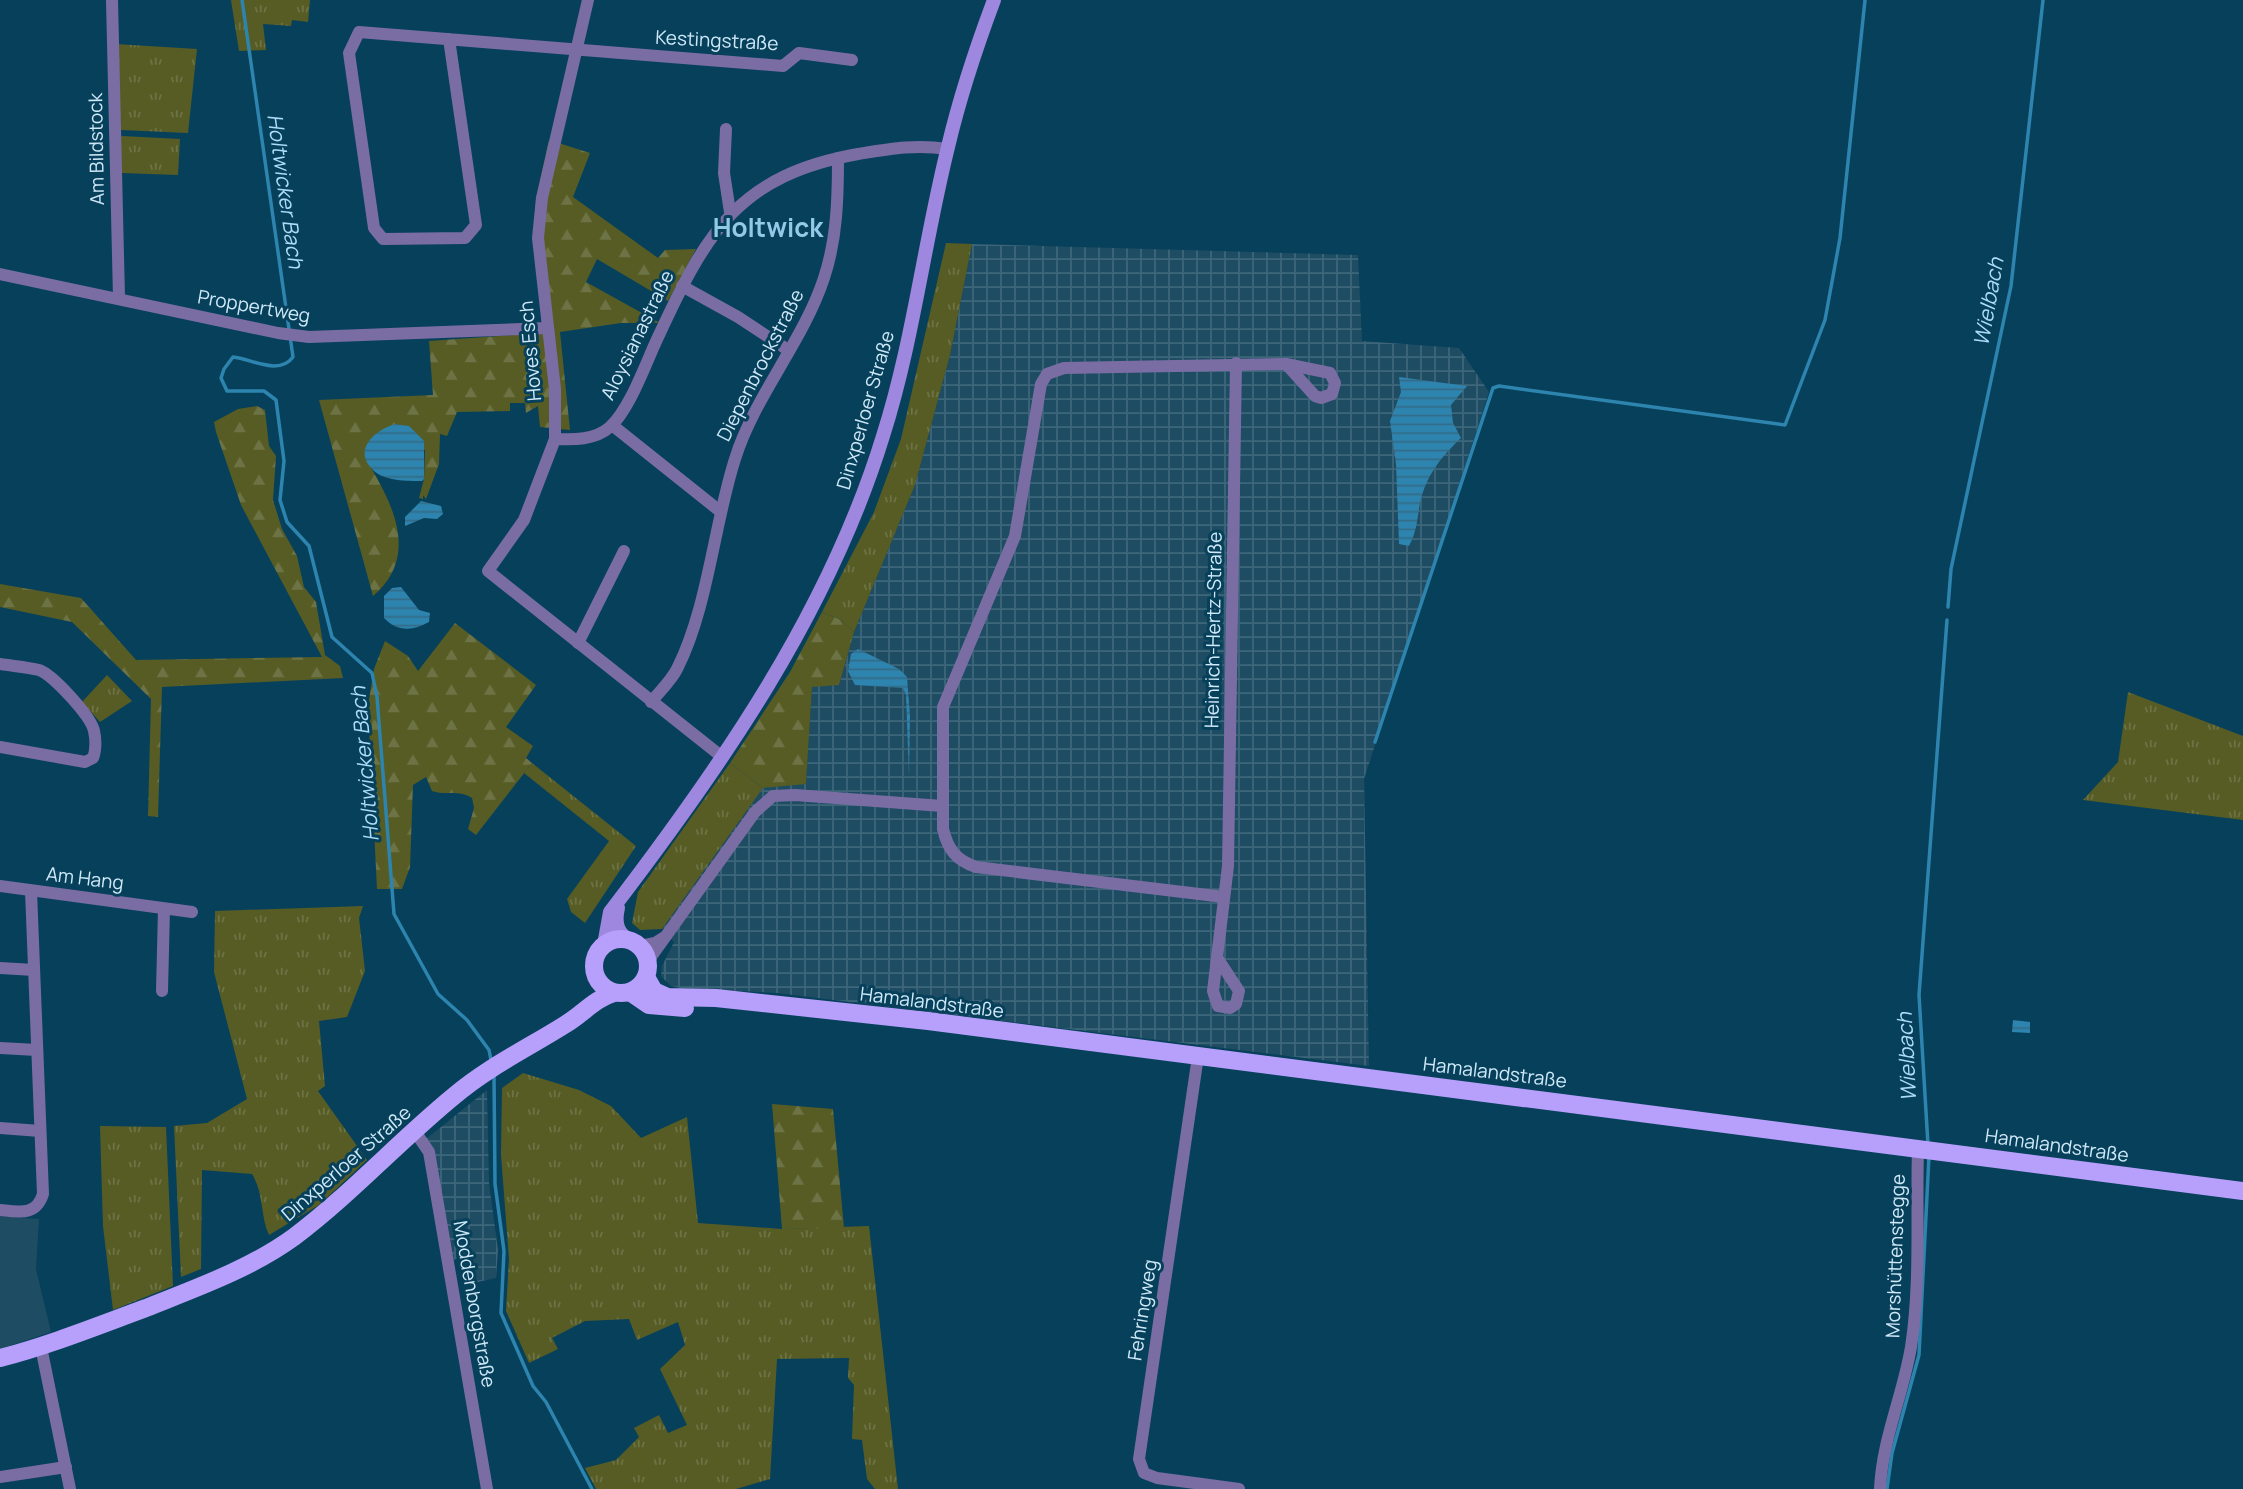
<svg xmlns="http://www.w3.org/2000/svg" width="2243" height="1489" font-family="Manrope,sans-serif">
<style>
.built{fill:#1e4c63}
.industrial{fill:url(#industrial-grid)}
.grass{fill:url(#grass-tufts)}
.forest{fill:url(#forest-firs)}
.water{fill:url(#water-rules)}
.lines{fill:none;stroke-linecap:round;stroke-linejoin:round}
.stream{stroke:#2d84af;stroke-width:3.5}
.minor{stroke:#7a6da4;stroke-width:12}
.secondary{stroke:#9d87df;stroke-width:14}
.primary{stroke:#b7a0fb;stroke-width:18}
.labels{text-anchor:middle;stroke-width:6;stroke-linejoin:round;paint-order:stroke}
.street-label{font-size:19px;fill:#cfe9f9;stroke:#07405a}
.water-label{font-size:21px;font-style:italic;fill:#acdcf9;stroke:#07405a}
.district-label{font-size:26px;font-weight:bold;fill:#93c8e7;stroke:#07405a}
</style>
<defs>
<pattern id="industrial-grid" width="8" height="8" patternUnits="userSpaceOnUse" patternTransform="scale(1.75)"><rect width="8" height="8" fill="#1e4c63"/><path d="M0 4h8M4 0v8" fill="none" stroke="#3e667a"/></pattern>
<pattern id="grass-tufts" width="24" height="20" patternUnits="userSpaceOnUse" patternTransform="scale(1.75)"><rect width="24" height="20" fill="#565c24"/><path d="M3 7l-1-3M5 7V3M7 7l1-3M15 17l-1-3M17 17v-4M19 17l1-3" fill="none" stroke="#6d7345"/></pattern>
<pattern id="forest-firs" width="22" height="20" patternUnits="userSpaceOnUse" patternTransform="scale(1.75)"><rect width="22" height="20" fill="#565c24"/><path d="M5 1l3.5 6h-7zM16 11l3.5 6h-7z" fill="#6d7345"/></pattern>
<pattern id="water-rules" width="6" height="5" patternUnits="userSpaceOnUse" patternTransform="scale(1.75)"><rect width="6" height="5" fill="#2d84af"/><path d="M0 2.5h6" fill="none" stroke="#346b87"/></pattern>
</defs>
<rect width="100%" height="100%" fill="#07405a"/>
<polygon class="built" points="0,1216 39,1219 36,1269 51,1332 0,1349"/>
<g class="industrial">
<polygon points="972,244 1358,255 1362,341 1459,348 1489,392 1364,779 1369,1066 777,993 680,988 671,986 661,976 662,966 674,942 662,929 763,788 806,783 812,686 839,685 854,632 915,485 950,355"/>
<polygon points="487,1090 489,1183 498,1250 496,1278 473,1283 470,1272 464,1273 460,1258 453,1260 426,1139"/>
</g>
<g class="grass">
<polygon points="231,0 310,0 308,22 292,20 291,26 263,24 266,50 239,51"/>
<polygon points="115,44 197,49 188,133 121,130"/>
<polygon points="122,136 180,139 178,175 121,173 117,140"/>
<polygon points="946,243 972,244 950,355 915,485 854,632 841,620 822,612 874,512 901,439"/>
<polygon points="107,675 132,701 100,722 82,702"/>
<polygon points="2128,692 2243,736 2243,820 2083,800 2118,762"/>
<polygon points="532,763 636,846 585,923 571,912 567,899 609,841 524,773"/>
<polygon points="730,763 763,788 662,929 640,930 632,923 638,892"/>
<path d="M363,906l-4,12 6,53 -18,46 -28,4 6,65 -7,5 49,69 -48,45 -50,30c-9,-20 -5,-42 -17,-61l-50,-4 -1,99 -20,8 -7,-151 33,-3 40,-24 -33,-127 1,-61z"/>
<polygon points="523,1073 579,1090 611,1106 641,1138 687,1117 698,1223 782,1229 869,1226 898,1489 875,1489 867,1479 862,1440 852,1439 854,1385 848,1378 849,1358 777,1359 770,1479 736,1489 596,1489 585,1468 616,1460 639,1437 634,1428 659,1415 668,1433 687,1425 660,1369 685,1345 678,1322 637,1340 629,1319 585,1321 552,1338 558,1349 529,1363 506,1311 509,1259 501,1155 502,1088"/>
<polygon points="100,1126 166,1127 173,1286 113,1310 103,1226"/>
</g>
<g class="forest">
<path d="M549,140l41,13 -17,44 85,61 7,-8 31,-1 -28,52 -71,-42 -11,23 74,41h-39l-61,9 10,98 -30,-3 -2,-21 -12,7 -1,-10h-15v8l-53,1 -10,24 -7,-2 -1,30 -13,35 -3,-4v4l-4,-1 5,-19 1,-29 -58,11c26,43 53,95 6,135l-54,-196 114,-5 -4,-54 114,-8 -9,-91 2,-44z"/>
<polygon points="257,406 265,410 269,446 276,456 273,500 282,529 297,556 304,587 316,602 325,655 340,666 343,678 162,687 158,817 148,816 151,699 72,622 0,607 0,584 81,598 136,660 322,657 241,505 216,432 214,422 238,409"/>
<polygon points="822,612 841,620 854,632 839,685 812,687 806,784 763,788 730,763 790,672"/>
<path d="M455,623l81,62 -30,42 27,19 -7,12 6,5 -56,72 -8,-6 6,-21 -2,-10c-14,-9 -26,-2 -40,-7l-6,-14 -13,8 -3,82 -8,22h-25l-9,-183 6,-37 11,-28 23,15 10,15z"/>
<polygon points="772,1104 833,1109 844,1228 782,1229"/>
</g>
<g class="water">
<path d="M1399,377l68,9 -16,19 2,18 8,15c-20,19 -35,38 -41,65 -3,17 -3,28 -11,43l-10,-2 -3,-80 -6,-43 11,-29z"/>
<path d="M395,424l14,2 15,15v38l-2,2c-15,0 -37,0 -48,-10 -23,-21 1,-41 21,-47z"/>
<polygon points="421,501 441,506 443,514 437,519 424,518 405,526 405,517"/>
<path d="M401,587l18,23 11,3 -1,9c-16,9 -32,10 -45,-4v-22l8,-8z"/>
<polygon points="858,649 899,669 907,677 910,716 909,776 906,695 903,688 855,685 848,671 851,654"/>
<polygon points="2013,1020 2030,1022 2030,1033 2012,1032"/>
</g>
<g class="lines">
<g class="stream">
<path d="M242,0l51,357c-14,19 -41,2 -60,0l-9,12 -3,9 6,13h37l12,9 8,61 -4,39 7,22 22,24 23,91 40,36 5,24 17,217 44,80 29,26 22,30 2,10"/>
<polyline points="1948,607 1951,569 2011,286 2043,0"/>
<polyline points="1375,742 1493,388 1499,386 1785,425 1825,320 1840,238 1865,0"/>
<polyline points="494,1075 495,1184 504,1251 501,1313 533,1386 546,1402 592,1489"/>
<polyline points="1928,1145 1919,995 1947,620"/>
<polyline points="1887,1489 1892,1453 1919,1355 1929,1156"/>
</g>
<g class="minor">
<polyline points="112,0 119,298"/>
<polyline points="588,0 542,198 538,238 555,389 555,439 524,520 488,571 721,756"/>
<polyline points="449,39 476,225 465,238 383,239 374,228 349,53 359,32 783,66 799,53 852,60"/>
<polyline points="726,129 724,173 730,212"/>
<polyline points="0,274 278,333 309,337 548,328"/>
<polyline points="682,286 738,317 788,350"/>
<polyline points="612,425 721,512"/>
<path d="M555,439c19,1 40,1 55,-12 21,-19 37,-68 50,-94 47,-102 80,-158 198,-179 31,-5 58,-10 89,-5"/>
<polyline points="578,643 624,551"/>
<path d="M0,664c12,2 27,3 39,6 14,5 52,46 55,61 2,8 2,20 -1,27l-8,4 -85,-15"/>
<path d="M651,702c8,-10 20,-21 26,-33 31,-61 37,-145 58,-210 20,-64 68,-117 89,-181 13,-39 14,-80 14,-120"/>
<polyline points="0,886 192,912"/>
<path d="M1224,897l-248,-30c-20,-7 -28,-17 -33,-38v-122l72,-171 26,-152 6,-10 17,-6 222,-4 29,32 6,2 11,-4 3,-11 -5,-10 -44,-9"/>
<polyline points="640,946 655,943 666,936"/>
<polyline points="1218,959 1239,991 1236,1004 1230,1008 1218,1006 1213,991 1228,866 1236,363"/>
<polyline points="648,961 755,812 773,796 795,795 942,806"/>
<polyline points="0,968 34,970"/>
<polyline points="162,991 164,909"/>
<polyline points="0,1048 37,1050"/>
<polyline points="1198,1056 1139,1459 1144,1473 1157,1478 1239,1489"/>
<polyline points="0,1128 40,1131"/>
<polyline points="414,1130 429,1152 487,1489"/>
<path d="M0,1210c20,2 36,6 43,-16l-12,-303"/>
<polyline points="41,1347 70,1489"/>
<polyline points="0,1477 66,1467"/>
<path d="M1880,1489c2,-49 23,-94 31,-142 10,-65 5,-134 7,-199"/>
</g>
<g class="secondary">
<path d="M618,908c-3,13 -2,24 11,32"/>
<path d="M604,945l6,-33c111,-145 219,-300 273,-476 30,-94 41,-193 65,-289 12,-51 28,-99 46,-147"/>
</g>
<g class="primary">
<circle cx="621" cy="966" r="27"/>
<polyline points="646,977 654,991 667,997 716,998 928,1021 2243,1191"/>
<polyline points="630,992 649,1005 685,1008"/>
<path d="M0,1358c50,-13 97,-32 146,-50 50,-20 104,-39 148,-71 57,-43 105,-96 160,-141 34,-29 74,-48 112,-72 17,-10 28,-25 48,-31"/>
</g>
</g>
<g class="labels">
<g class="street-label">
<text transform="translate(717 40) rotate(3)" y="7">Kestingstraße</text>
<text transform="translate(96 149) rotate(-91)" y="7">Am Bildstock</text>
<text transform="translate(254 306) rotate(10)" y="7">Proppertweg</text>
<text transform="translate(637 335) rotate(-64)" y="7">Aloysianastraße</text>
<text transform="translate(530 351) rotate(-95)" y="7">Hoves Esch</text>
<text transform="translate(760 365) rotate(-63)" y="7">Diepenbrockstraße</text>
<text transform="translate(865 410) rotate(-74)" y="7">Dinxperloer Straße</text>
<text transform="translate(1213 630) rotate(-89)" y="7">Heinrich-Hertz-Straße</text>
<text transform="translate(85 878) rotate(7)" y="7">Am Hang</text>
<text transform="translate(932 1002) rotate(7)" y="7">Hamalandstraße</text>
<text transform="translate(1495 1072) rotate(7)" y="7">Hamalandstraße</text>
<text transform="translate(2057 1145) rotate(8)" y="7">Hamalandstraße</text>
<text transform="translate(346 1163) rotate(-41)" y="7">Dinxperloer Straße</text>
<text transform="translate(1895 1256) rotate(-88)" y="7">Morshüttenstegge</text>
<text transform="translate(475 1304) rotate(80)" y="7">Moddenborgstraße</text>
<text transform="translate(1142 1310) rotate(-81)" y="7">Fehringweg</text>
</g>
<g class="water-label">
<text transform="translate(285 191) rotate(82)" y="7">Holtwicker Bach</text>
<text transform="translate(1989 302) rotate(-80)" y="7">Wielbach</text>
<text transform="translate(365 764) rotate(-95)" y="7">Holtwicker Bach</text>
<text transform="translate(1907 1057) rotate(-93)" y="7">Wielbach</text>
</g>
<g class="district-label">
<text x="768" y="237">Holtwick</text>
</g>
</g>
</svg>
